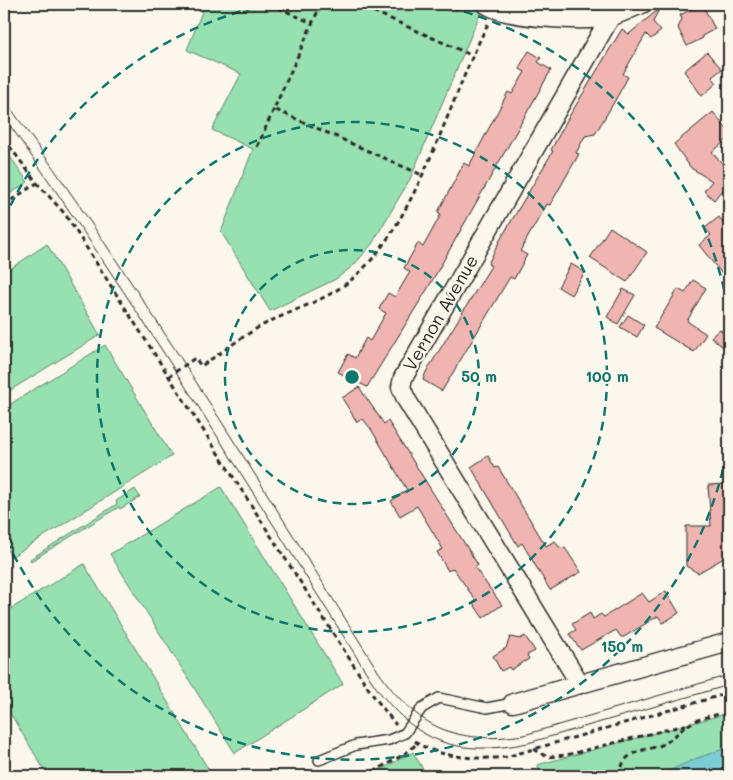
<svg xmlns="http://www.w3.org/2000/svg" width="733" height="780" font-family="Mali,sans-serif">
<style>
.green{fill:#97e0af;stroke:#61866d}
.water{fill:#7bccd4;stroke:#5b8c90}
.building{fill:#f0b5b0;stroke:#2b2b2b}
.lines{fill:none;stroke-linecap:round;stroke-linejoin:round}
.lane-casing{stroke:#2b2b2b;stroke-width:12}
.street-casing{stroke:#2b2b2b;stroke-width:21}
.path{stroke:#2b2b2b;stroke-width:3;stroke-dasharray:5 4;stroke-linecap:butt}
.lane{stroke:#fbf7ec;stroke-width:9}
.street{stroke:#fbf7ec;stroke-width:18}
.tram{stroke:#2b2b2b;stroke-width:1}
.ring{fill:none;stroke:#0f766e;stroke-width:2.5;stroke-dasharray:9 6}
.labels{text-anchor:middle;stroke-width:4;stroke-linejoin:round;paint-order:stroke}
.street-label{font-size:18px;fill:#2b2b2b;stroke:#fbf7ec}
.centre{fill:#0f766e;stroke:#fbf7ec;stroke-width:2.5}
.ring-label{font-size:15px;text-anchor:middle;font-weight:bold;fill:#0f766e;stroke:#fbf7ec;stroke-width:4;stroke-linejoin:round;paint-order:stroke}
</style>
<rect width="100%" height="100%" fill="#fbf7ec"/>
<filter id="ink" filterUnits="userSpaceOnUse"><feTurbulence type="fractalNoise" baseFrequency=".02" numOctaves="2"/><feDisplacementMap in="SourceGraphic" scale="10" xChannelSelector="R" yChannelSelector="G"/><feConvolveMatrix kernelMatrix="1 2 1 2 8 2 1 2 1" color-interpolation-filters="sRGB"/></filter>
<g filter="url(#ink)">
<g class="green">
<polygon points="205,4 471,4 481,12 410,179 372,244 354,265 336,279 270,311 221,232 253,149 212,130 241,74 187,50"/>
<polygon points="4,148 28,182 4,198"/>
<polygon points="47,244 100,335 4,394 4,273"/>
<polygon points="105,345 172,456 11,557 4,544 4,408"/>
<polygon points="221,487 343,684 235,753 110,554"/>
<polygon points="135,489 140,497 120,509 119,507 31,561 30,559 117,504 116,501"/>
<polygon points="84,564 212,775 210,776 48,776 4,703 4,613"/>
<polygon points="729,713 729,776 543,776 537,765"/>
<polygon points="413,752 427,776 369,776"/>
</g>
<polygon class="water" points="729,747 729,776 658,776 695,759"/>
<g class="building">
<polygon points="702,4 715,29 702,36 703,38 687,46 678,28 682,19 680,15"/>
<polygon points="659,9 653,22 661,31 651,39 646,34 623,74 628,77 613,104 595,134 585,136 576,153 579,154 550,205 547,204 520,251 527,255 514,279 510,277 442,391 423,380 426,372 491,266 488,264 500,240 553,151 551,150 567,120 622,29 629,34"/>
<polygon points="529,51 541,58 538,62 551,70 428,288 367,387 338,372 348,354 355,358 366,338 370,341 386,313 379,309 388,293 395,297 410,272 404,268 418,243 423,247 434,227 441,214 438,212 464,163 469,166 508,92 512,94 525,72 520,69 520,66"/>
<polygon points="707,52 722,69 712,77 717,83 702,96 684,71"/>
<polygon points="713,112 729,132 729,138 712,152 729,171 729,190 721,191 714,200 704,191 712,181 691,168 674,144"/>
<polygon points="719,217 729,230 729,283 699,245 711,235 705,228"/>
<polygon points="610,227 647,252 627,282 590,258"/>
<polygon points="571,264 585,272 571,295 558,287"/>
<polygon points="693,280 706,288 687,321 706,334 694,352 654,328 678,289 685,293"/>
<polygon points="623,289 635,295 618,324 607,317"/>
<polygon points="628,315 644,325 637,337 620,327"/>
<polygon points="720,329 729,339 729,352 711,337"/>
<polygon points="359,387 384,424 388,421 478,565 475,568 502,605 483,618 473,603 476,601 453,568 448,571 437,552 443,549 417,506 400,516 391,501 407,490 371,429 363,419 357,422 342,398"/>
<polygon points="488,456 495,468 498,467 546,546 555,541 559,547 565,548 581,572 550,590 522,543 518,546 471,467"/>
<polygon points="729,484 729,555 698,573 686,566 686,526 711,526 708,485"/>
<polygon points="666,591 679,613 663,623 658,616 624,637 621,637 616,630 581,650 569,634 576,630 572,624 590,613 593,619 601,614 604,617 642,593 649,602"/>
<polygon points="525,636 535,651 527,655 529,659 520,664 511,670 509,667 501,671 493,656 506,648 510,637 520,639"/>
</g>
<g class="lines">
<defs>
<polyline id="lane" points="319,760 356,745 389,740 405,733 422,708 439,698 487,708 513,703"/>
<g id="street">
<path d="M486,4c19,14 99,18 123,13 11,-3 22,-9 33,-13"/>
<polyline points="580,684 406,399 401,387 403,378 611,16"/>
<polyline points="513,703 729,642"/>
</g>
</defs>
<use href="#lane" class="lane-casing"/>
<use href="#street" class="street-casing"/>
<g class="path">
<polyline points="270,4 312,23"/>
<polyline points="321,4 274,109 422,175"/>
<polyline points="357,4 471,55"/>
<polyline points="4,139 37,183 65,214 372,694 396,725"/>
<polyline points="257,147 274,109"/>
<polyline points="4,205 37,183"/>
<path d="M168,377l27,-19 6,8c20,-13 39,-28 60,-40 26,-14 55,-22 79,-38 73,-47 108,-189 149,-266"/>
<path d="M415,741c21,17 65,19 91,16l223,-64"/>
<polyline points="534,749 547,757 566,755 689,724"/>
<polyline points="365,776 403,755 418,743"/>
<path d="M620,776c2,-31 31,-23 47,-34 7,-5 13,-12 21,-17 11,-8 28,-10 41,-13"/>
</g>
<use href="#lane" class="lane"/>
<use href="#street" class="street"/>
<g class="tram">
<path d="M4,99c134,184 253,379 374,572 39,57 78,74 146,64l205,-60"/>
<path d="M4,117c131,184 249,376 369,566 43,61 85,74 155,60l201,-58"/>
</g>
</g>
</g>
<g class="ring">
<circle cx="352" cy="377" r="127"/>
<circle cx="352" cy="377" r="255"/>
<path d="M729 440A382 382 0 0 1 4 535M4 219A382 382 0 0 1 269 4M435 4A382 382 0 0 1 729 314"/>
</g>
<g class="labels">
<g class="street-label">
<text transform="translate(441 313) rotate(-60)" y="6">Vernon Avenue</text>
</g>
</g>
<circle cx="352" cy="377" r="8" class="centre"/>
<g class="ring-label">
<text x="479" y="382">50 m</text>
<text x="607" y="382">100 m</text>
<text x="622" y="652">150 m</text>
</g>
<rect width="733" height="780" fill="none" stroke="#fbf7ec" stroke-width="20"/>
<rect x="10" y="10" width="713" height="760" fill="none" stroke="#2b2b2b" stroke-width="2" filter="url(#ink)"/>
</svg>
